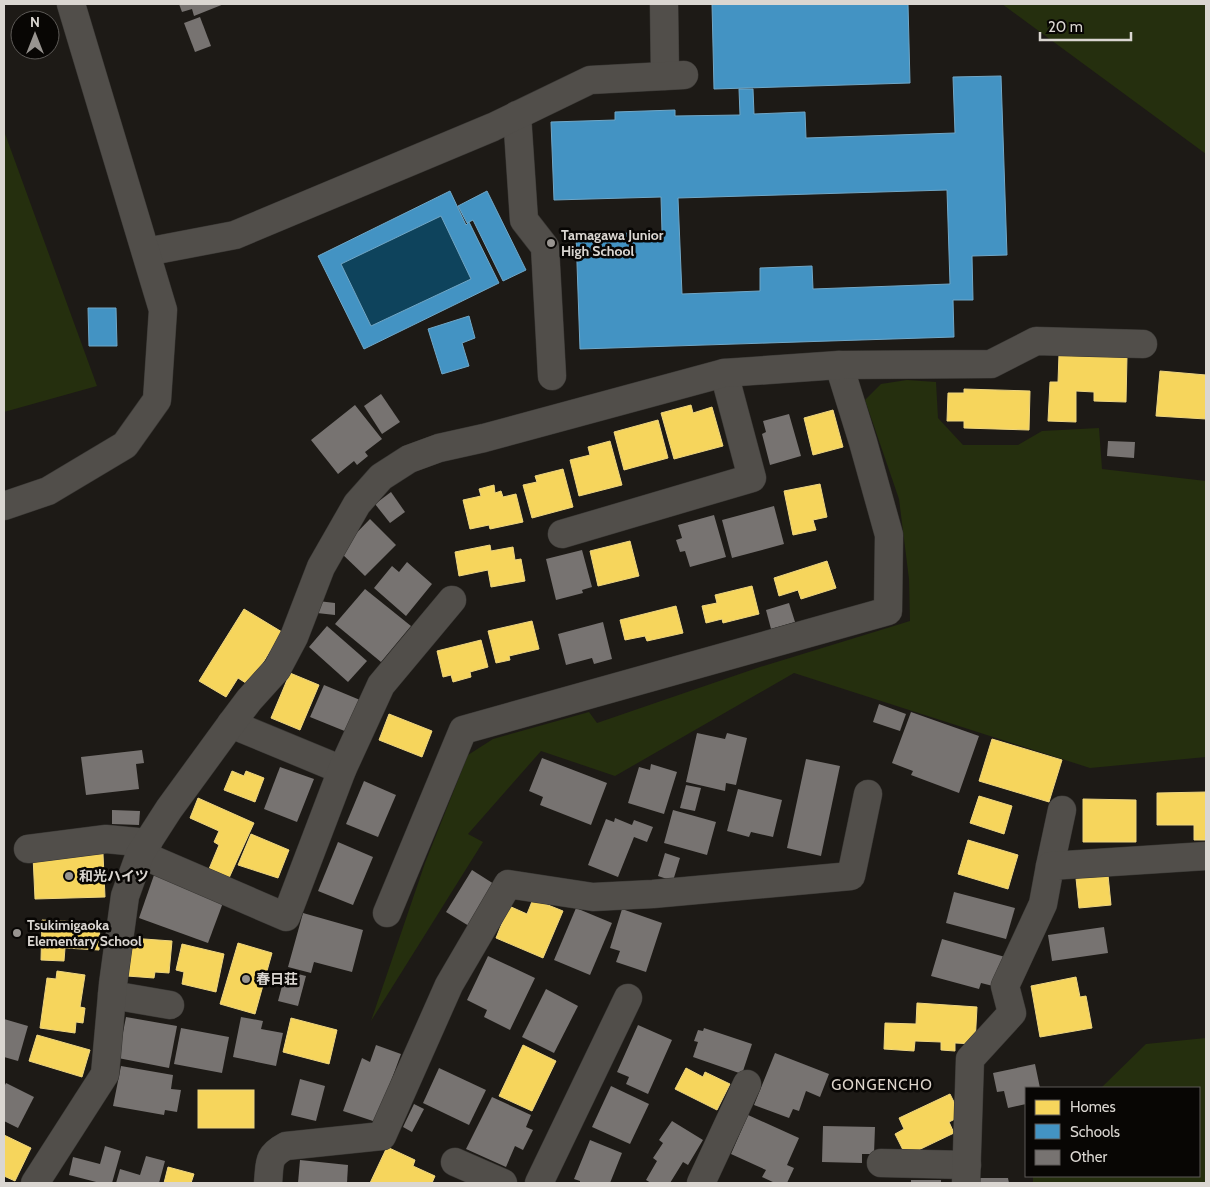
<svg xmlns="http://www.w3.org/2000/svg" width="1210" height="1187" font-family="Cabin,'Noto Sans JP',sans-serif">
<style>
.green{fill:#252f0e}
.water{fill:#0e435c}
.homes{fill:#f6d55c;stroke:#eed57f}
.schools{fill:#4393c3;stroke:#70a7c7;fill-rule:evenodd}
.building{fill:#777371}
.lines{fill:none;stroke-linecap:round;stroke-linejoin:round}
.minor-casing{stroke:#393734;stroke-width:29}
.minor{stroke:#514e4a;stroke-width:28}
.poi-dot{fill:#989490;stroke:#080604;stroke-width:2}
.labels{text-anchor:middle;stroke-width:5;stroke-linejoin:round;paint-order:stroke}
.poi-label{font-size:14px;font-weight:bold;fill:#dad6d1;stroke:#080604;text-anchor:start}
.neighbourhood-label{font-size:15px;letter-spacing:1px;fill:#ded5cb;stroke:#080604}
</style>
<rect width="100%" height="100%" fill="#1d1a16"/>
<g class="green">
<polygon points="1002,4 1206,4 1206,154"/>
<polygon points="4,131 97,386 4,412"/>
<polygon points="907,380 936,382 938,418 963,445 1018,445 1042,431 1099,428 1102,469 1206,481 1206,757 1090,768 794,673 615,776 541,751 468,834 483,842 371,1021 425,863 468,755 493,739 589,712 597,723 760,667 910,621 909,579 899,499 865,400 881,384"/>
<polygon points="1206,1038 1206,1183 1033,1183 1033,1176 1199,1176 1199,1088 1101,1088 1146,1044"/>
</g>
<polygon class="water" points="441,216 471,279 371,326 341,264"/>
<g class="homes">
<polygon points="1059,354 1127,356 1126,402 1094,401 1094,392 1076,391 1076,422 1048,421 1050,382 1058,382"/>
<polygon points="1160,371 1206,375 1206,419 1156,416"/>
<polygon points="964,389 1030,391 1029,430 964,428 964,421 947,421 948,393 964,393"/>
<polygon points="691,405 693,413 712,407 723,446 674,459 661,413"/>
<polygon points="833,410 843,447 813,455 804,418"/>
<polygon points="658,420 668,458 624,470 614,432"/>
<polygon points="610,441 622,485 579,496 570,460 590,455 588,447"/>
<polygon points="563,469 573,507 532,518 523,485 537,482 535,476"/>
<polygon points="820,484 827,517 813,520 816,530 793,535 784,491"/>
<polygon points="494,485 495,493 501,491 503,497 516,494 523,522 490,529 489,525 470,529 463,500 481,496 479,489"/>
<polygon points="630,541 639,576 598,586 590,551"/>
<polygon points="490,545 491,551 513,547 515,560 521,559 525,581 491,587 488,570 459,576 455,552"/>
<polygon points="827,561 836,588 801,599 798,590 779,596 774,578"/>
<polygon points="752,586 759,614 723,623 722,619 706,623 702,606 717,603 715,595"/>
<polygon points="676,606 683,633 647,641 645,636 625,640 620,620"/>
<polygon points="244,609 282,632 249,685 238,678 226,697 199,681"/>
<polygon points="532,621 539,649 509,656 510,660 496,663 488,631"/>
<polygon points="481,640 488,667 470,672 471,677 453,682 451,675 443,677 437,651"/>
<polygon points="290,673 319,685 300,730 271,718"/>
<polygon points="389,714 432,731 422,757 379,740"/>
<polygon points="992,739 1062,760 1049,802 979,781"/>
<polygon points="232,771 244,776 246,771 264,778 255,802 224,790"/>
<polygon points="1206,792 1206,840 1194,840 1194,825 1157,825 1157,793"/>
<polygon points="979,796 1012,806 1004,834 970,823"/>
<polygon points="198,798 254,823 229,878 209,869 219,845 214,842 219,831 190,818"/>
<polygon points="1083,799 1136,800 1136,842 1083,842"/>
<polygon points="251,834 289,850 278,878 238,865"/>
<polygon points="968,840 1018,855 1008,889 958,874"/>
<polygon points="103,854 105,897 35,899 33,856"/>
<polygon points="1108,875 1111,905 1079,908 1076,878"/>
<polygon points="533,899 563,911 543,958 496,938 509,906 527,914"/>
<polygon points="42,920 100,923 99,950 65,948 64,961 41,960"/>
<polygon points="130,938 172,941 169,973 155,972 154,978 127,976"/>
<polygon points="238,943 272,953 255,1014 220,1004"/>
<polygon points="182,944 224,954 216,992 182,984 184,972 176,970"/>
<polygon points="57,971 85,975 80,1007 85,1008 83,1023 76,1022 75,1033 40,1028 47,978 56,979"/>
<polygon points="1076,977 1080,997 1086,996 1092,1028 1040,1037 1031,986"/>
<polygon points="917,1003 977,1007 975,1044 955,1043 955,1051 941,1050 941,1042 915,1041 914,1051 884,1049 885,1023 916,1024"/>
<polygon points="291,1018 337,1030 329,1064 283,1052"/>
<polygon points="37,1035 90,1050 82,1077 29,1061"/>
<polygon points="523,1045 556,1061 532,1111 499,1096"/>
<polygon points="686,1068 703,1077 705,1072 730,1084 717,1110 675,1089"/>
<rect x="198" y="1090" width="56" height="38"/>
<polygon points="950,1094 961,1116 949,1122 954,1133 906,1156 895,1134 904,1129 899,1118"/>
<polygon points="4,1135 31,1148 15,1181 4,1176"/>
<polygon points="387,1147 415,1160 413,1166 435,1176 432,1183 370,1183"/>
<polygon points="168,1167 194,1174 191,1183 164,1183"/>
</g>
<g class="schools">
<polygon points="712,4 908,4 910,83 714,89"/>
<path d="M1001,76l6,179 -35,1 1,44h-20l1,37 -374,12 -4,-114 86,-3 -1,-35 -107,3 -3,-78 64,-2v-8l60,-2v6l65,-1 -1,-26h14l1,25 51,-2 1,26 149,-5 -2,-56zM947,190l3,94 -137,5 -1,-23 -52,2v23l-78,3 -4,-96z"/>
<path d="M450,191l16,34 3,-3 30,61 -135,66 -46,-93zM441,216l30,63 -100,47 -30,-62z"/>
<polygon points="487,191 526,270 503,281 473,220 467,223 458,206"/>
<polygon points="88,308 116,308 117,346 89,346"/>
<polygon points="469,316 475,338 462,343 469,366 442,374 428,329"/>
</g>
<g class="building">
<polygon points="179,4 224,4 194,16 192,9 182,12"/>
<polygon points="200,17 211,46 195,52 184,23"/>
<polygon points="381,394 400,422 382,434 364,406"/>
<polygon points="355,405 382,439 365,452 368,456 357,465 354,461 338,474 311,440"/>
<polygon points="789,414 801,456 770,465 762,434 766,432 763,421"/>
<polygon points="1108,441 1135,442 1134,458 1107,456"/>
<polygon points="391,492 405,512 390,523 375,504"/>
<polygon points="774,506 784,544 732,558 722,520"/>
<polygon points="714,515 726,557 690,567 685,551 680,552 676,540 682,538 678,525"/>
<polygon points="370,519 396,545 365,576 339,551"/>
<polygon points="582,550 592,587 582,590 583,593 556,600 546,559"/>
<polygon points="407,562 432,584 406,616 374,588 392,566 399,572"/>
<polygon points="365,589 411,626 381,662 335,624"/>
<polygon points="318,601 335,603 335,615 317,613"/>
<polygon points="789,603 795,622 771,629 766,610"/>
<polygon points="603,622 612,659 594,664 592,658 566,665 558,634"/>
<polygon points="327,626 367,661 348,682 309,647"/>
<polygon points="324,685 360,700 347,732 310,717"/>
<polygon points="879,704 906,714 900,731 873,722"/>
<polygon points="911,712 979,736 959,793 911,775 913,771 892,763"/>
<polygon points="697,733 725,739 727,733 747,738 736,785 726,783 725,791 686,782"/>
<polygon points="142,750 144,763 136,764 139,789 86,795 81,757"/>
<polygon points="542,758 607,783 591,825 540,805 543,797 529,791"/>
<polygon points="806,759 840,766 821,856 787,848"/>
<polygon points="651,764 677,772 664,814 628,803 639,767 650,770"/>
<polygon points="280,767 314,779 297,822 264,809"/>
<polygon points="364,781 396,795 378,837 346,824"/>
<polygon points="686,785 701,788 695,811 680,808"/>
<polygon points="738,789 782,800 773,837 751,832 749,837 727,831"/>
<polygon points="112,810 140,811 139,825 112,824"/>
<polygon points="673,810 716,822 707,855 664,843"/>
<polygon points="615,818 632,825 634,820 653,827 647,842 634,837 618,877 588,865 606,819 614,822"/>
<polygon points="338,842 373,857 353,905 318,891"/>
<polygon points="665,853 680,858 673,881 658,876"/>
<polygon points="472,870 494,884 469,926 446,912"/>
<polygon points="154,875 224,900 208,943 139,918"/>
<polygon points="954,892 1015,908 1006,939 946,923"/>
<polygon points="576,908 612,923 590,975 554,960"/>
<polygon points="622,909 662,923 646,972 616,962 620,951 610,948"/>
<polygon points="303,913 363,930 352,972 314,962 311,973 288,967"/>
<polygon points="1104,927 1108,953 1052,961 1048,935"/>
<polygon points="942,939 1005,957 997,987 981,983 979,989 931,976"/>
<polygon points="488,956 535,978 510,1030 484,1017 487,1010 467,1000"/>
<polygon points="286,971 306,976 298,1006 278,1001"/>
<polygon points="546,989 578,1006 554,1053 522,1037"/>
<polygon points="126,1017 177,1026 169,1068 118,1058"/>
<polygon points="241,1017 263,1021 261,1029 283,1033 276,1066 233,1057"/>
<polygon points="4,1019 28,1026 18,1061 4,1057"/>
<polygon points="638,1025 672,1040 648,1094 626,1084 629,1077 617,1072"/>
<polygon points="181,1028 229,1037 222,1073 174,1064"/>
<polygon points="704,1028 752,1044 742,1074 693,1057 698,1042 694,1041 698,1030 703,1031"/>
<polygon points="376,1045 401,1054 376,1122 343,1111 362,1058 370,1062"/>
<polygon points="775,1053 829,1074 820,1097 806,1091 799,1111 793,1109 789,1118 754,1105"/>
<polygon points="1035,1064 1040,1088 1026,1088 1026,1104 1008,1108 1004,1091 997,1092 993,1073"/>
<polygon points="121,1066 173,1075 171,1089 181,1090 177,1112 165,1110 164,1115 113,1106"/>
<polygon points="439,1068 486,1090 469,1125 423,1103"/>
<polygon points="300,1079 325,1086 316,1121 291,1115"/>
<polygon points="6,1083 34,1097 18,1128 4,1121 4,1087"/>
<polygon points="611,1086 649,1104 630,1144 592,1127"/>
<polygon points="492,1097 531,1115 526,1127 533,1130 523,1150 515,1146 506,1167 466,1149"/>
<polygon points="414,1104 424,1109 412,1132 403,1127"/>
<polygon points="748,1115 799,1138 787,1165 794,1168 787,1183 775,1183 762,1177 766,1170 731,1154"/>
<polygon points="672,1121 703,1140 688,1165 683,1162 670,1183 651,1183 646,1180 657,1161 653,1158 663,1143 659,1140"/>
<polygon points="823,1126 875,1127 874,1154 862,1154 862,1163 822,1162"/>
<polygon points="590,1140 622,1153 610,1183 580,1183 580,1181 574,1179"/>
<polygon points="105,1146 121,1151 112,1183 100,1183 69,1175 73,1157 100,1164"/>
<polygon points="146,1156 165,1161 159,1183 116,1183 120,1169 140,1175"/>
<polygon points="300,1160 348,1165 347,1183 298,1183"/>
<polygon points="979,1178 1008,1178 1009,1183 979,1183"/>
<rect x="911" y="1180" width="30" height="3"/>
</g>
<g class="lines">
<defs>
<g id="minor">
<polyline points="664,4 665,76"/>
<polyline points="517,115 524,220 545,247 552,376"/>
<polyline points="146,252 235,235 493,127 590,80 684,75"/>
<polyline points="4,506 48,491 125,445 157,400 163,310 71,4"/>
<polyline points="562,534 752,478 724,373"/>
<polyline points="231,724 342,770"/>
<polyline points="28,849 106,839 148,843"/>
<polyline points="140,854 286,917 342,770 381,685 452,600"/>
<polyline points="1050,866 1062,810"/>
<polyline points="387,913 463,730 888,611 889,535 863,442 839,365"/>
<polyline points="112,995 170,1005"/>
<polyline points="455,1162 503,1183"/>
<polyline points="881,1163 967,1165"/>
<polyline points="35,1183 105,1074 113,984 125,896 140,854 169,809 231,724 249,700 277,669 294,637 321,567 357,504 381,477 409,459 439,448 484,438 724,373 839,365 991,364 1036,341 1143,344"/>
<path d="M268,1183c2,-20 -1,-27 18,-37l96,-10 67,-151 59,-101 85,13 60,-3 198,-18 17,-82"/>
<polyline points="539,1183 628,998"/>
<polyline points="701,1183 747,1084"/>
<polyline points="966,1183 970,1059 1012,1013 1005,986 1043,904 1050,866 1206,856"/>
</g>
</defs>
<use href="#minor" class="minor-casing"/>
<use href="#minor" class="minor"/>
</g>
<g class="poi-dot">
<circle cx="551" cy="243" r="5"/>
<circle cx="69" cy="876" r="5"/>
<circle cx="17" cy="933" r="5"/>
<circle cx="246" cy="979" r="5"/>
</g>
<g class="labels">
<g class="poi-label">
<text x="561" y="240">Tamagawa Junior<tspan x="561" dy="16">High School</tspan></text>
<text x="79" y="881">和光ハイツ</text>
<text x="27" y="930">Tsukimigaoka<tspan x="27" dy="16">Elementary School</tspan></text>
<text x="256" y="984">春日荘</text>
</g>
<g class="neighbourhood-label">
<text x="882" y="1090">GONGENCHO</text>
</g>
</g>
<rect width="1210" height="1187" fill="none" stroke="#dad6d1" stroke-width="10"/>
<rect x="1025" y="1087" width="175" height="90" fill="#080604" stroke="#5c5956"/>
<rect x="1035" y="1100" width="25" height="15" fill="#f6d55c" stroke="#5c5956"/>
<text x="1070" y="1112" font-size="15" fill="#dad6d1">Homes</text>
<rect x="1035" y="1124" width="25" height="15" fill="#4393c3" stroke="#5c5956"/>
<text x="1070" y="1137" font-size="15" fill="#dad6d1">Schools</text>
<rect x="1035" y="1150" width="25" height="15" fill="#777371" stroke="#5c5956"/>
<text x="1070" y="1162" font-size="15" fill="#dad6d1">Other</text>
<g transform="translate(35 35)"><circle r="24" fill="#080604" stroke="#5c5956"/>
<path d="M0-4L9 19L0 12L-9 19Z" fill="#989490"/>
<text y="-8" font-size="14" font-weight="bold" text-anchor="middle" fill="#dad6d1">N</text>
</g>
<path d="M1040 32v8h91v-8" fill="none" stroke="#dad6d1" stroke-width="2.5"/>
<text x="1048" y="32" font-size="15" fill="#dad6d1" stroke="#080604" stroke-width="4" paint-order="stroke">20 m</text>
</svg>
